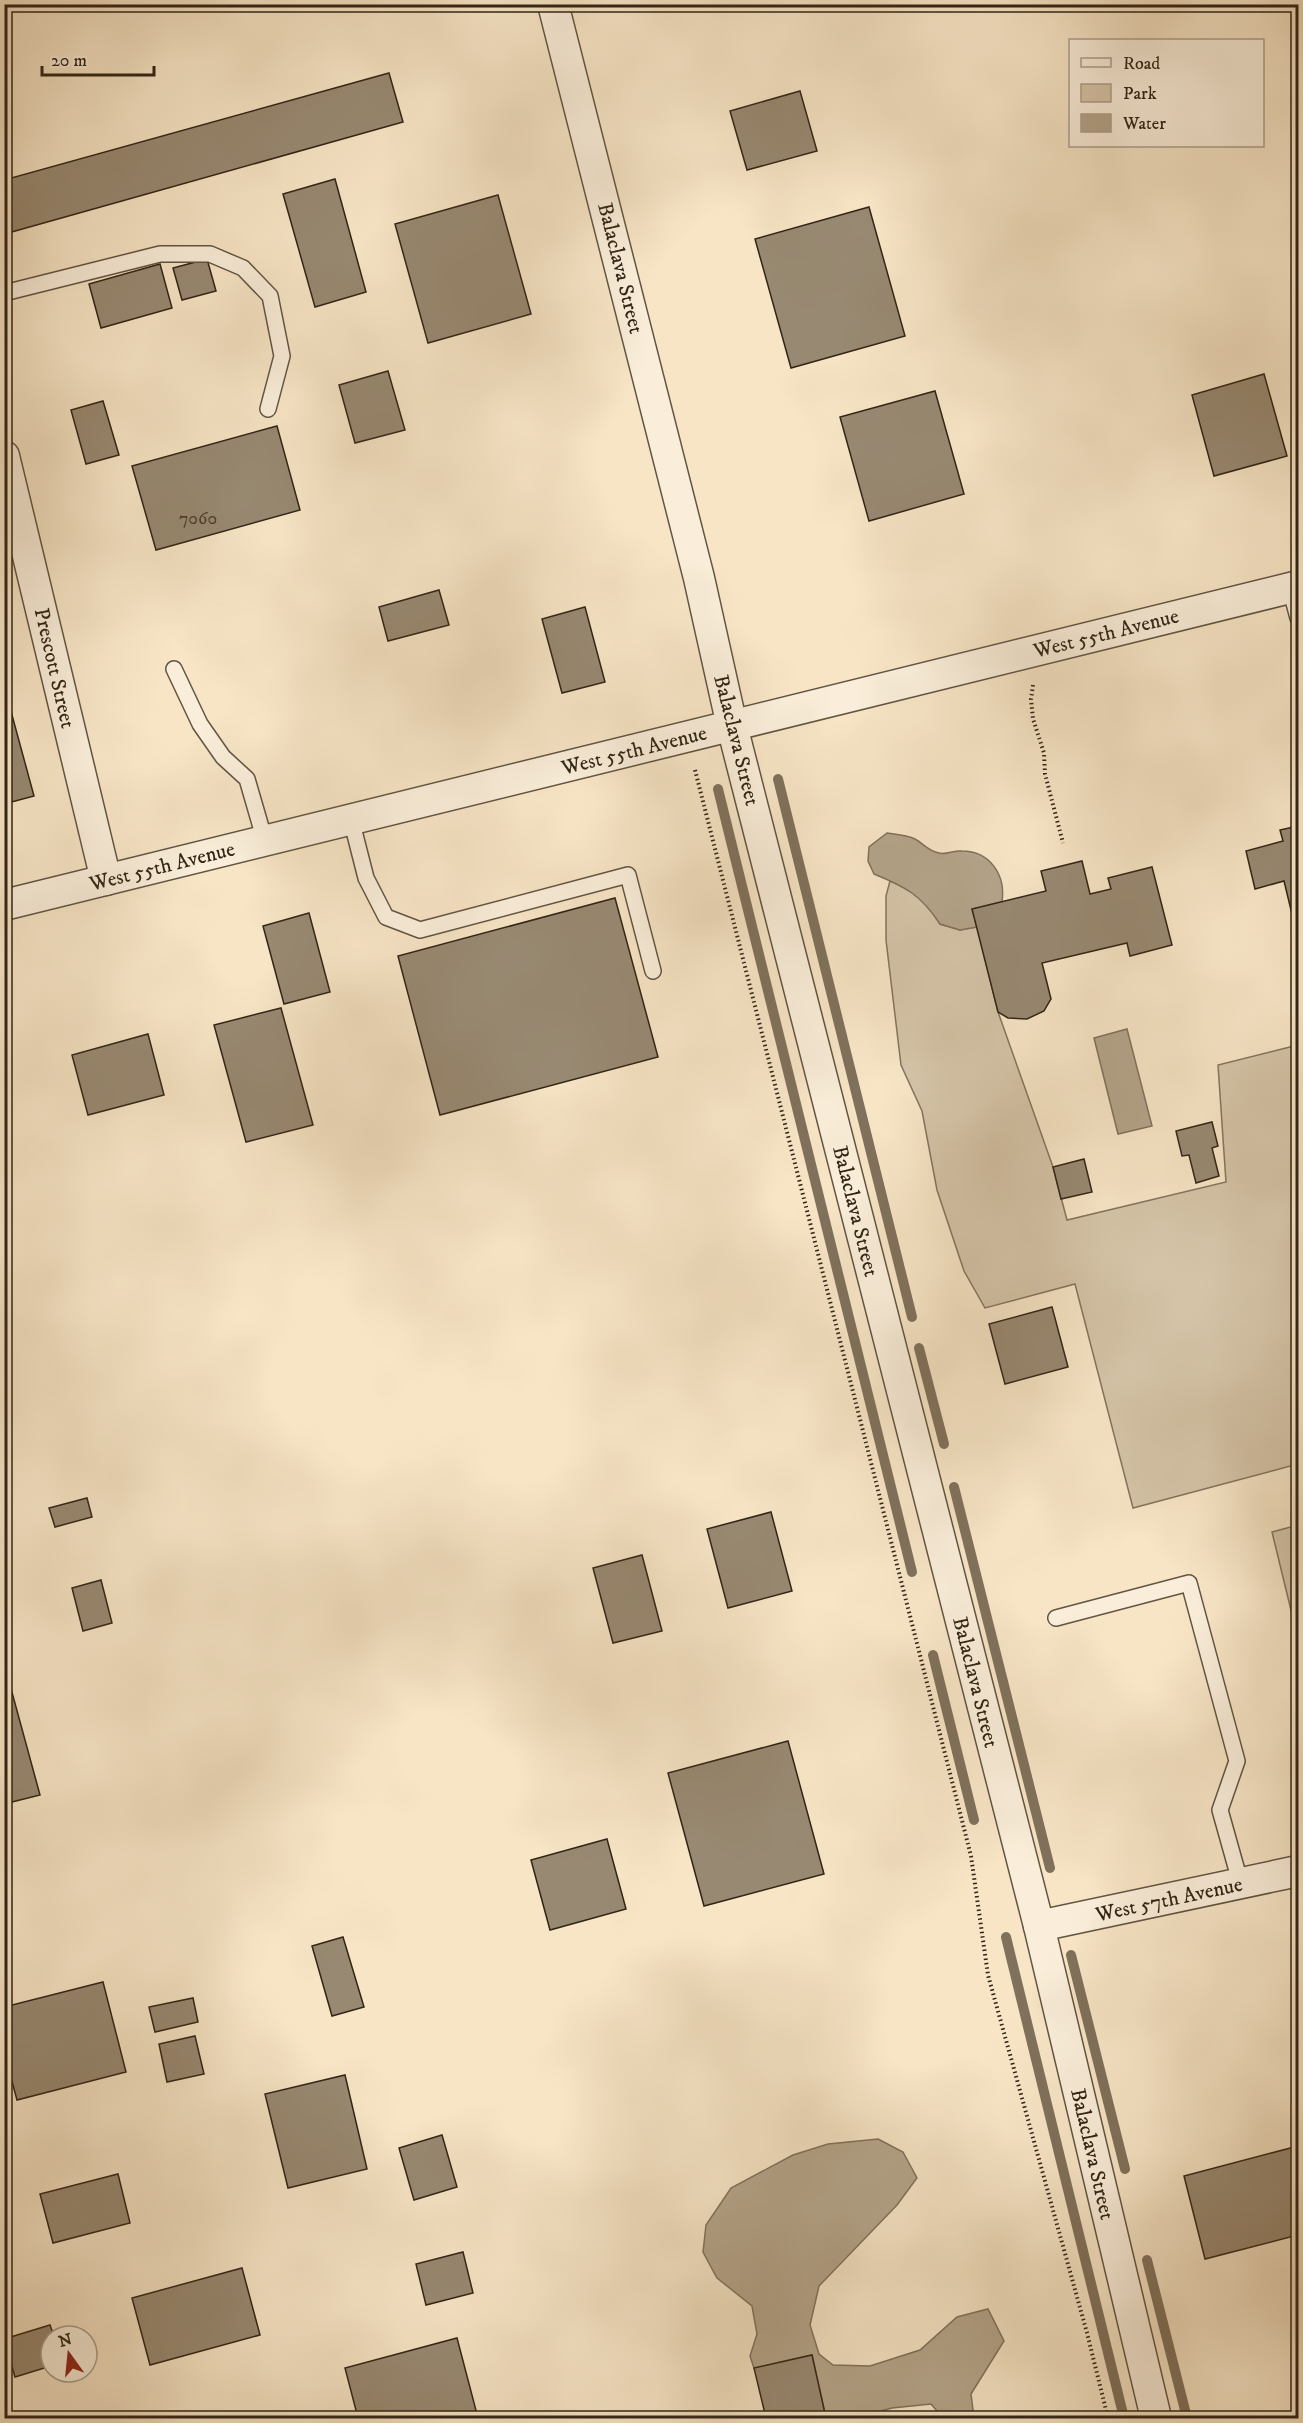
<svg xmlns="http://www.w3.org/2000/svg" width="1303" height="2423" font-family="'IM FELL DW Pica',serif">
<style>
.green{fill:#d5c4a8;stroke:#83745f;stroke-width:1.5}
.water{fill:#b4a48a;stroke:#80715c;stroke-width:1.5}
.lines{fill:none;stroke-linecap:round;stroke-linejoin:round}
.stream{stroke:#80715c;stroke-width:10}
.building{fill:#988972;stroke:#312516;stroke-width:1.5}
.lane-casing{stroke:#625542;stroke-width:18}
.street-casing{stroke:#625542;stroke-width:33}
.path{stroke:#312516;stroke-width:4;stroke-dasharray:1.5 3;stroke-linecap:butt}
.lane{stroke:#faeeda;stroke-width:15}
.street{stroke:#faeeda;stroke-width:30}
.labels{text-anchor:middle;stroke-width:5;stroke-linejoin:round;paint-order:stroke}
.number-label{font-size:18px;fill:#4b3e2d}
.street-label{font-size:21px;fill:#312516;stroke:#faeeda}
</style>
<rect width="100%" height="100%" fill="#f7e5c6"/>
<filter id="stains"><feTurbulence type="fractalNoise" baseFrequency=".00333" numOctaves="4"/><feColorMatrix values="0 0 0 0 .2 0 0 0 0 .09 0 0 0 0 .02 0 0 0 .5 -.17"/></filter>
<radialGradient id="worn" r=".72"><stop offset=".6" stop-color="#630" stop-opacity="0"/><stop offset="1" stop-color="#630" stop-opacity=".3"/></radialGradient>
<g class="green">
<path d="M890,881c24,9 37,22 50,43l20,6 17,-3 21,85 55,155 14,53 159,-38 -8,-117 80,-20v396l-4,1 4,22 -165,44 -58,-224 -90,24 -21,-37 -27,-81 -15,-79 -21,-46 -15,-125v-44z"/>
<polygon points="1298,1525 1298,1639 1272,1532"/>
</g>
<g class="water">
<path d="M887,833c9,1 20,2 28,6 9,5 13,12 24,14 7,2 15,-3 23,-2 28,0 44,24 40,51l-30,7 5,18 -17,3 -20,-6c-19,-29 -34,-37 -66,-50l-6,-13 1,-14z"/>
<polygon points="1127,1029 1152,1126 1118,1134 1094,1038"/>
<polygon points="878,2139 903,2152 917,2178 897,2205 819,2286 810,2325 819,2354 833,2365 870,2366 920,2350 957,2317 988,2309 1004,2341 971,2394 974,2418 943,2418 931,2404 892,2408 855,2418 826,2418 812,2355 754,2368 750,2356 757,2334 752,2306 717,2278 703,2252 706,2225 731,2188 793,2155 828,2144"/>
</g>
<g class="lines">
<g class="stream">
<polyline points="778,779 912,1317"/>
<polyline points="718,789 912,1572"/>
<polyline points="919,1348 944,1444"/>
<polyline points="954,1487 1050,1868"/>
<polyline points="933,1655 974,1820"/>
<polyline points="1006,1937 1124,2418"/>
<polyline points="1071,1955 1125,2169"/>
<polyline points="1147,2260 1187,2418"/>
</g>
</g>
<g class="building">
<polygon points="389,73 403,122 8,233 4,220 4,180"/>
<polygon points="800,91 817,151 747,170 730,111"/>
<polygon points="335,179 366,292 315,307 283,194"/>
<polygon points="498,195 531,314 428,343 395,224"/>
<polygon points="869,207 905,336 791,368 755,239"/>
<polygon points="207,259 216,291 182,300 173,268"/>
<polygon points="160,264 172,308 101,328 89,284"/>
<polygon points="388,371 405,430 355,443 339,385"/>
<polygon points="1264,374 1287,456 1214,476 1192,395"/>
<polygon points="935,391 964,494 869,521 840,417"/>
<polygon points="103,401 119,455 86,464 71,410"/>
<polygon points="277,426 300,510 156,550 132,466"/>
<polygon points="439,590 449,625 388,641 379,607"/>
<polygon points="585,607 605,682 562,693 542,619"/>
<polygon points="9,704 34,796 4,804 4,705"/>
<polygon points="1298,826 1298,939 1284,881 1255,889 1246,851 1283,841 1280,830"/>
<polygon points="1082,861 1090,894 1111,889 1108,878 1152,867 1172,945 1130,956 1127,943 1042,963 1051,999 1044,1011 1027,1019 1008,1018 998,1012 972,909 1046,891 1041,871"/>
<polygon points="615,898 658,1057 440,1115 398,956"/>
<polygon points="309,913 330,992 284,1004 263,926"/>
<polygon points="281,1008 313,1125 246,1142 214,1025"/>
<polygon points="148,1034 164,1095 88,1115 72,1055"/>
<polygon points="1212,1122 1218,1146 1212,1148 1219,1176 1196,1183 1189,1155 1182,1156 1176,1131"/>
<polygon points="1084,1159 1092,1192 1061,1199 1053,1167"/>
<polygon points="1052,1307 1068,1367 1005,1384 989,1324"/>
<polygon points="87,1498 92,1517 55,1527 49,1508"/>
<polygon points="771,1512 792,1591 728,1608 707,1529"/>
<polygon points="642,1555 662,1631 613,1643 593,1568"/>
<polygon points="101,1580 112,1623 83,1631 72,1588"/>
<polygon points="4,1663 40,1795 4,1804"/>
<polygon points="788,1741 824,1874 704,1906 668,1773"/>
<polygon points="607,1839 626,1909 550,1930 531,1860"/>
<polygon points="343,1937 364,2007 332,2016 312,1946"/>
<polygon points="103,1982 126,2072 17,2100 4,2052 4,2007"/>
<polygon points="193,1998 198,2022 155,2032 149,2007"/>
<polygon points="195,2036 204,2074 167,2082 159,2044"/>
<polygon points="345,2075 367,2169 288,2188 265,2094"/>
<polygon points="442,2135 457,2187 414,2200 399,2148"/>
<polygon points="1298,2146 1298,2235 1205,2259 1184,2176"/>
<polygon points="118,2174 130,2223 53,2243 40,2194"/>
<polygon points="463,2252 473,2293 426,2305 416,2264"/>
<polygon points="242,2268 260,2335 150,2365 132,2298"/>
<polygon points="50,2325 54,2336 51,2336 51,2366 15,2377 4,2339"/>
<polygon points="457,2338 478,2418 358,2418 345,2368"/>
<polygon points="812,2355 826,2418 766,2418 754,2368"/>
</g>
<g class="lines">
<defs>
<g id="lane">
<polyline points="4,293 160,254 210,254 243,268 270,296 282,356 268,409"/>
<polyline points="1290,588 1298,618"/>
<polyline points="174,669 200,724 223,757 247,779 265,841"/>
<polyline points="351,819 366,878 386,917 420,930 628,875 653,971"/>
<polyline points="1056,1618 1189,1583 1237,1761 1220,1810 1241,1885"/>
</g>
<g id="street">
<polyline points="553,4 699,578 732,726 1039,1926 1156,2418"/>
<polyline points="4,456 106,880"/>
<polyline points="4,905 1298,586"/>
<polyline points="1039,1926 1298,1871"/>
</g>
</defs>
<use href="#lane" class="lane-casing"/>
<use href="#street" class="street-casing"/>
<g class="path">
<polyline points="1033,685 1031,699 1033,719 1044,753 1045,774 1063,843"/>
<polyline points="695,770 971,1856 988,1975 1087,2333 1108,2418"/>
</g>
<use href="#lane" class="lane"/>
<use href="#street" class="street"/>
</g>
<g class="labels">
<g class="number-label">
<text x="198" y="524">7060</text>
</g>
<g class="street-label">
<text transform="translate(621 268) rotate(76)" y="7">Balaclava Street</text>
<text transform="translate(1106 633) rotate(-14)" y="7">West 55th Avenue</text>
<text transform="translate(55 668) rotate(77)" y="7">Prescott Street</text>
<text transform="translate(737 740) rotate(76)" y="7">Balaclava Street</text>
<text transform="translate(634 750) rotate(-14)" y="7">West 55th Avenue</text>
<text transform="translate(162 866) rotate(-14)" y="7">West 55th Avenue</text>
<text transform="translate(856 1211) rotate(76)" y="7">Balaclava Street</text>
<text transform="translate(976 1682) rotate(76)" y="7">Balaclava Street</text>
<text transform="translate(1169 1899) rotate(-12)" y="7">West 57th Avenue</text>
<text transform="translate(1093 2154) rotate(77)" y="7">Balaclava Street</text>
</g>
</g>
<rect width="1303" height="2423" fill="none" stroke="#f7e5c6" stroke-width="24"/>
<rect x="6" y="6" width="1291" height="2411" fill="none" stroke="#312516" stroke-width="3"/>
<rect x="12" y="12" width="1279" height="2399" fill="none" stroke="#312516" stroke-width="1.5"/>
<rect x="1069" y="39" width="195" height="108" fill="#faeeda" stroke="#aa9e8c" stroke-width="1.5"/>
<rect x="1081" y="58" width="30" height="9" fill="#faeeda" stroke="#aa9e8c" stroke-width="1.5"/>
<text x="1123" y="69" font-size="18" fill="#312516">Road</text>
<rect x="1081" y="84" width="30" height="18" fill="#d5c4a8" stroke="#aa9e8c" stroke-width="1.5"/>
<text x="1123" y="99" font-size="18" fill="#312516">Park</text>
<rect x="1081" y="114" width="30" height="18" fill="#b4a48a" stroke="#aa9e8c" stroke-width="1.5"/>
<text x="1123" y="129" font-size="18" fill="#312516">Water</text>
<g transform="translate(69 2354) rotate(345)"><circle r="28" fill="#faeeda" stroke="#aa9e8c" stroke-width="1.5"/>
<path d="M0-4.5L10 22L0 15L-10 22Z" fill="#8f2418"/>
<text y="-9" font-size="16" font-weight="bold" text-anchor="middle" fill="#312516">N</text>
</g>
<path d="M42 66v9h112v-9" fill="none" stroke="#312516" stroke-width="3"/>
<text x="51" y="66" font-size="18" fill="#312516" stroke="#faeeda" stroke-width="4.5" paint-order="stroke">20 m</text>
<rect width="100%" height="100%" filter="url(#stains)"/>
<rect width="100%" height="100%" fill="url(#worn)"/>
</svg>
